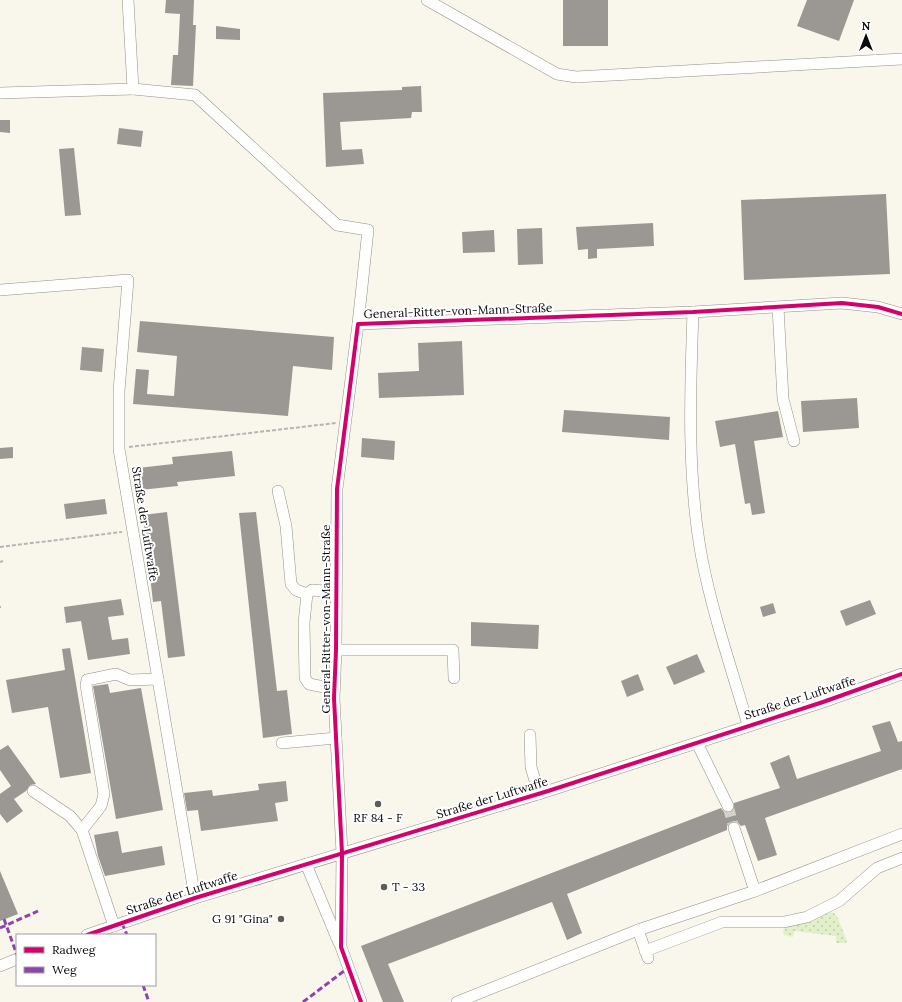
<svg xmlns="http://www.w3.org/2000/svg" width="902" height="1002" font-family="Lora,serif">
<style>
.grass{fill:url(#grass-dots)}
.building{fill:#9b9893}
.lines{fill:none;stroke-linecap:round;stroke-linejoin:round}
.minor-tunnel{stroke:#d5d2ca;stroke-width:11;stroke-dasharray:11 5.5;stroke-linecap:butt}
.minor-casing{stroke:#91908b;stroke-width:12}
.path{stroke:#b6b5b4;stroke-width:2;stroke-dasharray:4 2;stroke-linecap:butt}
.minor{stroke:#fefefc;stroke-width:11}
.quiet{stroke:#8e44ad;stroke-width:3;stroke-dasharray:6 3;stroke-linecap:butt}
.cycleway-casing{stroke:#fff;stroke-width:6}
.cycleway{stroke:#d6006c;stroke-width:4}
.poi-dot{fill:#5d5c58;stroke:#fff;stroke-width:1.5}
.labels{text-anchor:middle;stroke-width:4;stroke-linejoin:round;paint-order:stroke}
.street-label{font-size:12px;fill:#090909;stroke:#fff}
.poi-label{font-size:12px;fill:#090909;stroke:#fff}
</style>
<defs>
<pattern id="grass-dots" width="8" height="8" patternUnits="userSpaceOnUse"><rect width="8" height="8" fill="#e1f0c9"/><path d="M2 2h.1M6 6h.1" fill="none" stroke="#c0ccab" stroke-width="1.8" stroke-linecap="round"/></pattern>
</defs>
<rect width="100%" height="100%" fill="#f9f6ec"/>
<polygon class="grass" points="830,912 834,913 837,916 847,941 846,943 836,943 836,936 794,931 793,937 784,935 783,930 785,927 806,923"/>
<g class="building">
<polygon points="166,0 194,0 193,25 196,25 193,86 171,85 173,55 178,55 180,14 165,13"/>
<rect x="563" y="0" width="45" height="46"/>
<polygon points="807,0 854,0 839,41 797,26"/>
<polygon points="216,26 240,29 240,40 216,39"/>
<polygon points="421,86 422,112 412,112 411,118 340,122 342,150 362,149 364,164 326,167 323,93 402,90 402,87"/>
<polygon points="0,120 10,120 10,133 0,132"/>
<polygon points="119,128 143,131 141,147 117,144"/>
<polygon points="74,148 81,215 65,216 59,149"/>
<polygon points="886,194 890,274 744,280 741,200"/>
<polygon points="653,223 654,246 597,249 597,258 588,259 588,249 578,250 576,227"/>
<polygon points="542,228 543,264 518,265 517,229"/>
<polygon points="494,230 495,252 463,253 462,232"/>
<polygon points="140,321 334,337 332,370 293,366 288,416 133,404 136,369 149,370 147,394 174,396 177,356 137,352"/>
<polygon points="462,341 464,395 379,398 378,373 419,371 418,343"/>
<polygon points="82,347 104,349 102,372 80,370"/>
<polygon points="857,398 859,428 803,432 801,401"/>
<polygon points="564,410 670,417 669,440 562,432"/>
<polygon points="778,411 783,437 754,441 765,513 752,515 750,503 745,504 735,444 720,447 715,421"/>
<polygon points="362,438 395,441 394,460 361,457"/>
<polygon points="13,447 13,458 0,459 0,448"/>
<polygon points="232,451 235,476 177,482 178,486 140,490 138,468 173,464 172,457"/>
<polygon points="105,499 107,514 66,519 64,504"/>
<polygon points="167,512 185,656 168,658 161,601 153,602 143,515"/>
<polygon points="256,512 277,691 287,690 292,734 263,738 239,513"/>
<polygon points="121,599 124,615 108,617 112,640 128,638 130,654 88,660 81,621 66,623 64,607"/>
<polygon points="870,600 876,614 846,626 840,611"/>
<polygon points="773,603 776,613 763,617 760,607"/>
<polygon points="471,622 539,625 538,649 471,646"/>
<polygon points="70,648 91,773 60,778 48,707 12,713 6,680 65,670 62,649"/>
<polygon points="697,654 705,672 674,685 666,667"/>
<polygon points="638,674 644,690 627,697 621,681"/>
<polygon points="108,684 110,693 141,688 163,810 116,819 93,686"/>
<polygon points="890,721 898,742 902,741 902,769 765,818 777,855 758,861 745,825 741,826 736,821 731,822 727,826 727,830 567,894 582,933 567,940 552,902 388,964 404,1002 383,1002 361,946 721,808 724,812 731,812 734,810 734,803 780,788 770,763 789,755 797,779 881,751 872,726"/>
<polygon points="8,745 36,784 30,785 26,791 14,799 23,811 7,823 0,814 0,794 11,786 0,770 0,750"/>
<polygon points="286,781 288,801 275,803 278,821 201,831 198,810 187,811 184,793 212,790 213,796 259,790 258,784"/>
<polygon points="118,831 122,853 162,846 165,865 105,876 98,856 94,835"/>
<polygon points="0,871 18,914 0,921"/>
</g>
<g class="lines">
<polyline class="minor-tunnel" points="728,806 734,828"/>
<defs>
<g id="minor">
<polyline points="128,0 133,89 195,95 337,225 368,230 358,324"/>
<polyline points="427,0 557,74 576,77 902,59"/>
<polyline points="0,93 133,89"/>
<polyline points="0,290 128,280 119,391 119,449 195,898"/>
<polyline points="778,307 783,399 794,441"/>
<path d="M693,312c-3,81 -6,167 9,247 11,56 30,111 46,166"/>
<polyline points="278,491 286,526 291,584 296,590 307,594"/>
<polyline points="336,650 453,650 454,678"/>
<polyline points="334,689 309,684 305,678 304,623 307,594 312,590 336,592"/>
<polyline points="530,735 531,767 539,794"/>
<polyline points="282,743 336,738"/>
<polyline points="697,743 728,806"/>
<polyline points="33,791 70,816 82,830 114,926"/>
<polyline points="734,828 755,891"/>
<polyline points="82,830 101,806 104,794 86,685 87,680 116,674 130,680 158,679"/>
<polyline points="306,864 339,943"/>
<polyline points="638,930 648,958"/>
<polyline points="87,935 195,898 548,791 823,702 902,674"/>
<polyline points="645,951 722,922 784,922 807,917 839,901 877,868 902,858"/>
<polyline points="0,966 17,959"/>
<polyline points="361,1002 341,947 342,853 334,698 336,650 337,489 358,324 693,312 842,303 878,307 902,314"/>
<polyline points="457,1002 638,930 755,891 902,834"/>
</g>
</defs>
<use href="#minor" class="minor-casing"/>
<g class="path">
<polyline points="129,447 336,423"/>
<polyline points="0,547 122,532"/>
<polyline points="0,562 3,561"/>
<polyline points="0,607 1,607"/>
</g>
<use href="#minor" class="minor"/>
<g class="quiet">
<polyline points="4,919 17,955"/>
<polyline points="122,923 127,935"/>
<polyline points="0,928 38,911"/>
<polyline points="143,985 149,1002"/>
<polyline points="303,1002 348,968"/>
</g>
<defs>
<g id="cycleway">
<polyline points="87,935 195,898 548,791 823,702 902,674"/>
<polyline points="361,1002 341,947 342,853 334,698 336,650 337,489 358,324 693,312 842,303 878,307 902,314"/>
</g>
</defs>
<use href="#cycleway" class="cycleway-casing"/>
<use href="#cycleway" class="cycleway"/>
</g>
<g class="poi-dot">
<circle cx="378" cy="804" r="4"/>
<circle cx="384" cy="887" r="4"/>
<circle cx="281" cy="919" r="4"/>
</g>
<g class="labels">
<g class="street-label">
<text transform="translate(458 311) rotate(-2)" y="4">General-Ritter-von-Mann-Straße</text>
<text transform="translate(145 524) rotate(81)" y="4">Straße der Luftwaffe</text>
<text transform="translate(326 619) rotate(-90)" y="4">General-Ritter-von-Mann-Straße</text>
<text transform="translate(800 698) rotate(-18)" y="4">Straße der Luftwaffe</text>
<text transform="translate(492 798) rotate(-17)" y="4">Straße der Luftwaffe</text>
<text transform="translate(182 893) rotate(-18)" y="4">Straße der Luftwaffe</text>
</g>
<g class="poi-label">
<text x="378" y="822">RF 84 - F</text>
<text x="392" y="891" text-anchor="start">T - 33</text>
<text x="273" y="923" text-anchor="end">G 91 "Gina"</text>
</g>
</g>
<rect x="16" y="934" width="140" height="52" fill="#ffffff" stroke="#9d9d9d"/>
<rect x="24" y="947" width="20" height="6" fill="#d6006c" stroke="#9d9d9d"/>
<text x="52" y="954" font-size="12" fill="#090909">Radweg</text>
<rect x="24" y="967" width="20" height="6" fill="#8e44ad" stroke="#9d9d9d"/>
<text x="52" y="974" font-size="12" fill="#090909">Weg</text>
<g transform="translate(866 36)" stroke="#ffffff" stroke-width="3" paint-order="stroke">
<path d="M0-3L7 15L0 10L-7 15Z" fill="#090909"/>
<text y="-6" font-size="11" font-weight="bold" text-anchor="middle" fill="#090909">N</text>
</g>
</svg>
